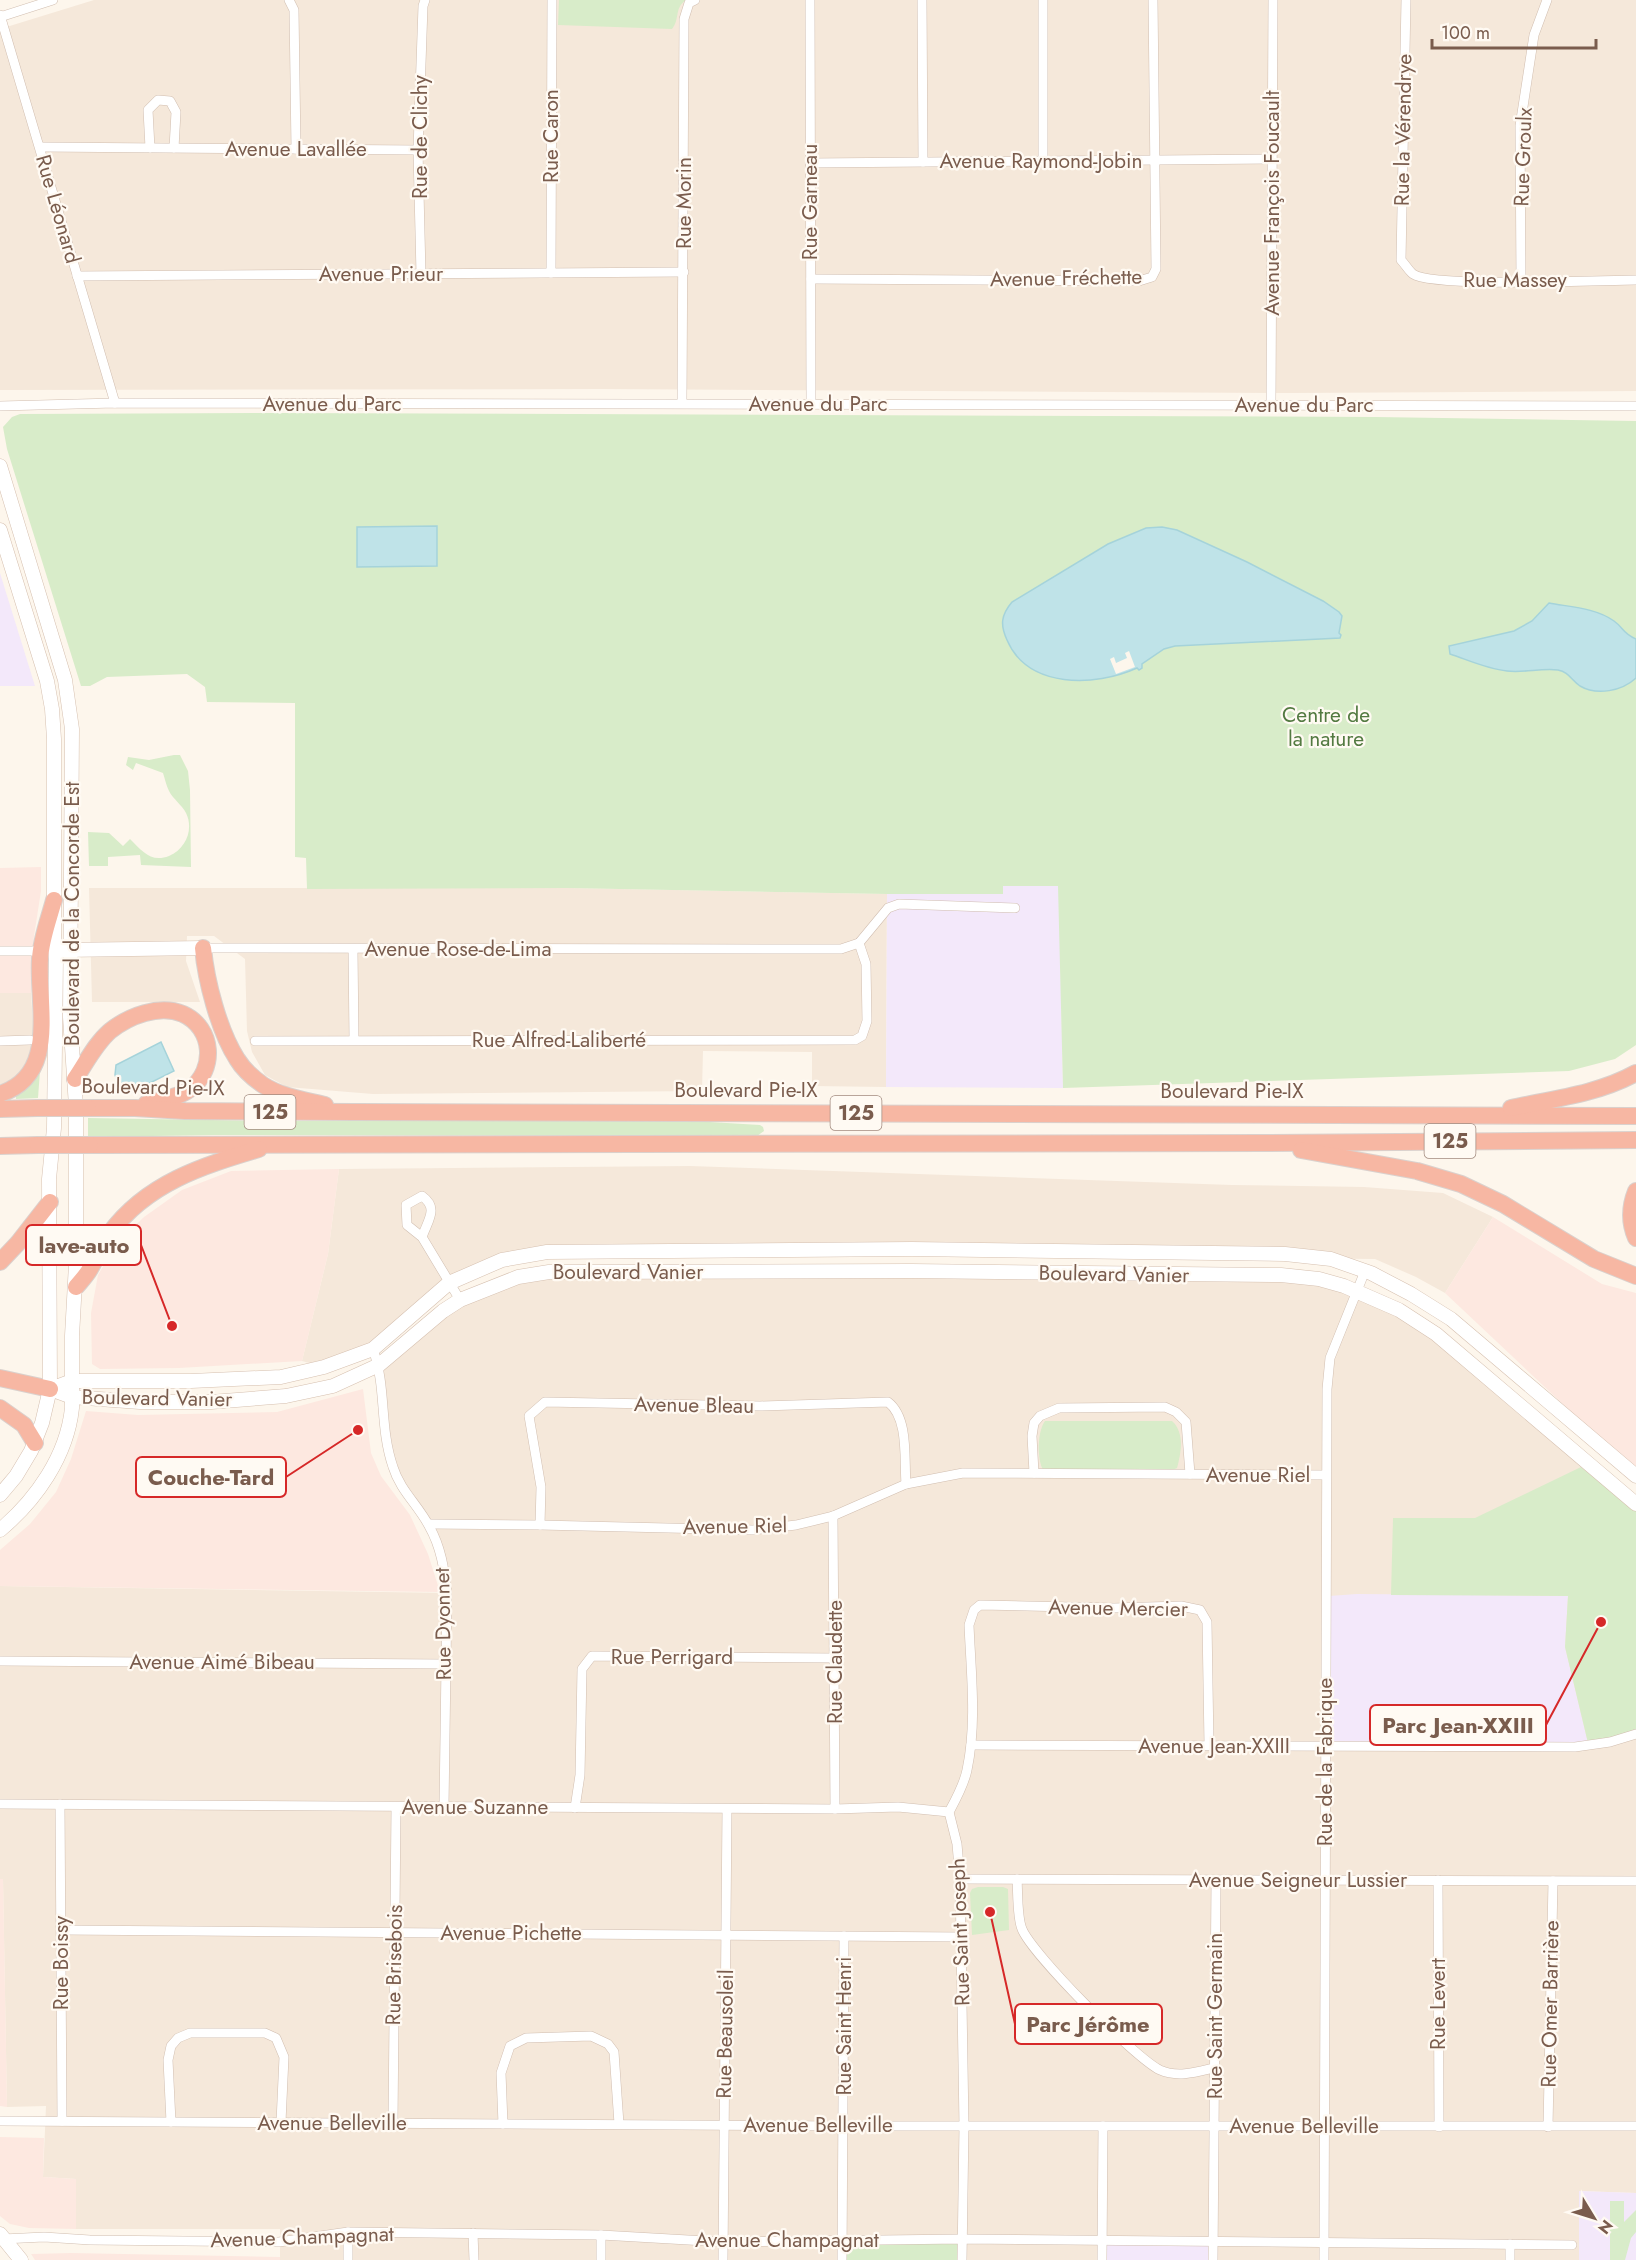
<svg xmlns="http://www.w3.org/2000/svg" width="1636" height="2260" font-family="Jost,sans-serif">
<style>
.residential{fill:#f5e8da}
.commercial{fill:#fde8e0}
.education{fill:#f3e8fa}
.green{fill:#d8ecc9}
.water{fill:#bfe3e8;stroke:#a5d3da;stroke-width:1.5}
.pier{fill:#fdf6ec}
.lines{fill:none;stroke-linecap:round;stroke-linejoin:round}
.street-casing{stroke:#d1beb0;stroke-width:10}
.secondary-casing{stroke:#d6c0b0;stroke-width:15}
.highway-casing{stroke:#dad1cd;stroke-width:18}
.street{stroke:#fff;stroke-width:9}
.secondary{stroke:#fff;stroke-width:14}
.highway{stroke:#f7b7a3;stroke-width:16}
.highway-bridge-casing{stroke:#dad1cd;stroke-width:18;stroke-linecap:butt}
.highway-bridge{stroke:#f7b7a3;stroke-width:16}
.labels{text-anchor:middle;stroke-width:4.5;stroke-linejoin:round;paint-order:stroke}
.shield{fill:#fffaf3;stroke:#a28b7f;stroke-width:1.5}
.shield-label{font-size:20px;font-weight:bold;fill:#7a5c4d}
.street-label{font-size:21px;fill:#7a5c4d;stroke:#fffaf3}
.park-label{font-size:21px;fill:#537a41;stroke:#fffaf3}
.leader{fill:none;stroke:#d62828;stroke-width:2}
.callout-dot{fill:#d62828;stroke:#fffaf3;stroke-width:2}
.callout{fill:#fffaf3;stroke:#d62828;stroke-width:2}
.callout-label{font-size:22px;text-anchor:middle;font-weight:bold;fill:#7a5c4d}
</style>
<rect width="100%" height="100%" fill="#fdf6ec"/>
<g class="residential">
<polygon points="94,0 1636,0 1636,391 1291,393 601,389 0,390 0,29"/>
<polygon points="89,888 567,888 887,894 886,1087 812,1086 812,1052 703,1051 702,1091 373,1094 287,1087 265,1075 252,1052 247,1031 245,959 214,936 187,936 186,961 200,1002 92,1002"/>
<polygon points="0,993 31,993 34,1040 29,1061 16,1079 0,1086"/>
<polygon points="690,1166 1232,1185 1364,1187 1443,1193 1493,1217 1445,1293 1416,1277 1375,1259 547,1252 449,1283 373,1349 324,1367 302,1361 328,1254 339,1169"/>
<polygon points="549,1272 1319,1279 1399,1310 1636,1504 1636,2193 1579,2191 1579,2260 280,2260 280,2229 76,2229 76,2179 43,2177 46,2106 7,2107 3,1879 0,1879 0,1586 446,1593 439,1547 393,1469 379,1365 443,1311"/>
</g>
<g class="commercial">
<polygon points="41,867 41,891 34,936 31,993 0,993 0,868"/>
<polygon points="339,1169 328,1254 302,1361 179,1368 100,1369 92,1364 91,1313 98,1275 116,1244 144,1217 182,1190 231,1171"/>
<polygon points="1493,1217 1602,1284 1636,1293 1636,1473 1445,1293"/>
<polygon points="363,1389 371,1453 381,1476 410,1515 428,1554 440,1592 0,1586 0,1550 30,1524 56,1492 71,1459 86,1411 138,1415 277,1412"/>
<polygon points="0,1879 3,1879 7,2107 0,2106"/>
<polygon points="0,2137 44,2138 43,2177 76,2179 76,2229 29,2228 10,2224 0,2216"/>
<polygon points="71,2253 280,2257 280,2260 35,2260 31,2254"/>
</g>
<g class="education">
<polygon points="0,573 35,686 0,686"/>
<polygon points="1003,886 1059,886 1063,1088 886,1087 887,894 1003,894"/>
<polygon points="1357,1594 1568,1596 1565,1647 1588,1743 1326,1746 1329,1596"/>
<polygon points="1579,2191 1636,2193 1636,2260 1579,2260"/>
<polygon points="1102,2240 1213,2241 1213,2260 1102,2260"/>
</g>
<g class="green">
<path d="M559,0h127c-12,8 -6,19 -14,29l-114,-4z"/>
<polygon points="273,413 1376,417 1636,421 1636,1045 1615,1059 1569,1071 1063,1088 1058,886 1003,886 1003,894 887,894 567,888 307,889 306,858 295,857 295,703 207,702 205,687 187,674 107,677 90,686 81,686 7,449 3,427 12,417 20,414"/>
<path d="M174,755h6l8,16 2,19 1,77 -50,-2 -1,-10 -32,2v9h-19l-1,-34 21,1 14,13 7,-7c12,12 21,24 39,17 17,-7 25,-27 17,-43 -4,-8 -13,-14 -17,-22 -3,-6 -4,-12 -6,-18l-27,-10 -3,7 -7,-5 2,-8 21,3z"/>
<polygon points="40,1071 38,1098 16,1099 16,1092"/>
<polygon points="88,1118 279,1121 693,1121 760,1125 763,1127 764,1131 757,1136 216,1135 88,1137"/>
<path d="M1045,1421h127c13,12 9,32 5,47l-7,3 -127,-1c-6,-11 -6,-38 2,-49z"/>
<polygon points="1581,1467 1636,1511 1636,1734 1588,1743 1565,1647 1568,1596 1391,1595 1393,1518 1475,1518"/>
<polygon points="978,1887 1003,1887 1008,1889 1009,1930 972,1935 970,1893 972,1889"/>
<polygon points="1610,2201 1624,2201 1624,2222 1636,2210 1636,2232 1631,2238 1625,2260 1610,2260"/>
<polygon points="962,2239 962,2260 842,2260 842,2241"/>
</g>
<g class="water">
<polygon points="437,526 437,566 357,567 357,527"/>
<path d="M1162,527l15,3 70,32 76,39 16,11 3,4 -3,17 2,2 -1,3 -165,8 -11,3 -22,15v4l-3,2 -2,-2c-42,19 -109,21 -130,-28 -7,-15 -6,-25 5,-38l96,-58 38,-16z"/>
<path d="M1549,603c21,4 47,5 65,18 10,7 8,12 22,18v39c-14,13 -39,18 -56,8 -9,-6 -11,-14 -22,-16 -17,-2 -34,3 -51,1 -20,-2 -39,-11 -57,-17l-1,-8 65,-15 18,-10z"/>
<polygon points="161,1042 174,1071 130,1093 120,1089 115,1075 116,1065"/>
</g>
<polygon class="pier" points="1129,651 1135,667 1116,674 1110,659 1114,657 1116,663 1127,658 1125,653"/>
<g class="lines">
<defs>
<g id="street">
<polyline points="289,0 294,10 296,149"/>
<polyline points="810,0 811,404"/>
<polyline points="922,0 923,162"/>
<path d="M1406,0l-5,260c4,4 8,11 12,14 19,14 190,6 223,6"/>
<polyline points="0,15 115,403"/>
<polyline points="0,17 53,0"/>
<polyline points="40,147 418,150"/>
<polyline points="150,148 148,110 158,100 170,101 176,112 174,148"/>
<polyline points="1043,161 1043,0"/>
<polyline points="810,163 1272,159"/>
<polyline points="551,273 552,0"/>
<polyline points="421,274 418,150 423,6 425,0"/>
<polyline points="77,276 684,272"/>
<polyline points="811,279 1139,281 1152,277 1156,269 1153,0"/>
<polyline points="1521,281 1520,126 1534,35 1547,0"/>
<polyline points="682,403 684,19 689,3 695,0"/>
<polyline points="1271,405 1273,0"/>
<polyline points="0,406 115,403 1636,406"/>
<polyline points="859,943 888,908 899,904 1015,908"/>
<polyline points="203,948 841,949 859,943"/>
<polyline points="353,949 354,1040"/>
<polyline points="0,951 44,951"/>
<polyline points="0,1041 30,1040"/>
<polyline points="255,1041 855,1040 862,1036 867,1021 866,964 859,943"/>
<path d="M422,1237c6,-17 17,-29 0,-41l-16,9 1,20 15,12 38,63"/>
<path d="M373,1349c14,40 6,77 20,118 7,23 25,38 36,59 12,21 15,42 18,67l-3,214"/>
<polyline points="1034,1473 1032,1436 1034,1423 1040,1416 1059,1408 1165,1407 1176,1412 1186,1422 1190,1474"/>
<polyline points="833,1516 835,1809"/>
<polyline points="429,1524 540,1525 753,1530 796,1525 833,1516 906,1484 963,1473 1326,1475"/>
<path d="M540,1525l1,-38 -12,-71 16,-14 215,4 128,-4c21,16 16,57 18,82"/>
<polyline points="0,1661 445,1664"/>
<polyline points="971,1745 1575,1747 1610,1742 1636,1734"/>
<polyline points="0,1804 835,1809 898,1807 949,1812"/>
<polyline points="60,1804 62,2121"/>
<polyline points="575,1808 580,1775 582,1669 592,1656 835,1658"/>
<polyline points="960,1879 1636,1881"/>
<path d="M1017,1879c1,14 0,38 5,50 10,25 113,129 138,141 18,8 37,2 54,-2"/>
<polyline points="1438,1880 1439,2127"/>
<polyline points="61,1930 962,1937"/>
<polyline points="0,2121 843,2126 1636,2126"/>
<polyline points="171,2122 168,2060 171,2046 178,2038 190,2033 265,2033 276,2038 284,2057 281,2122"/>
<polyline points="393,2123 396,1807"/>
<polyline points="503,2124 501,2073 510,2046 526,2038 591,2036 608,2044 614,2052 619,2124"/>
<polyline points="1548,2127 1553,1881"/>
<polyline points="473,2233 474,2260"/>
<polyline points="3,2239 44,2237 90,2240 279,2242 348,2232 601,2235 723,2242 962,2239 1572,2245"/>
<polyline points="348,2260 348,2232"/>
<polyline points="601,2260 601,2235"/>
<polyline points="723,2260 727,1809"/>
<polyline points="842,2260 844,1936"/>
<path d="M962,2260l2,-134 -4,-247 -3,-35 -8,-32c7,-13 15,-27 18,-42 10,-47 4,-97 2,-145l5,-15 6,-5 134,3 67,-2 19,4 7,12 2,123"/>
<polyline points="1102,2260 1103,2126"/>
<polyline points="1213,2260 1216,1880"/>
<polyline points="1324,2260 1327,1389 1330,1358 1365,1271"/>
<polyline points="1510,2260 1510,2244"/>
</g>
<g id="secondary">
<path d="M0,466l65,214 7,49 -2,288 6,89v158l-4,72v72c-5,48 -36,92 -72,122"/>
<polyline points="0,530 47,681 52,709 54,739 54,934 56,959 54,1128 49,1179 50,1389 42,1423 31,1451 16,1476 0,1495"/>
<polyline points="63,950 203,948"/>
<polyline points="50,1389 72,1397 140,1402 211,1402 286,1396 333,1386 379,1365 443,1311 460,1300 518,1277 549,1272 911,1271 1281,1275 1319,1279 1344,1286 1399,1310 1436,1334 1636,1504"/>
<polyline points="50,1389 72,1381 191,1381 281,1377 324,1367 373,1349 449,1283 502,1260 547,1252 912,1249 1285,1254 1331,1259 1371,1273 1411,1294 1451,1319 1636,1476"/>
<polyline points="0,2234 21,2260"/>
</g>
<g id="highway">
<path d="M203,948c3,33 16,83 34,111 6,10 16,19 26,26 19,12 41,15 62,20"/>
<path d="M75,1079c11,-16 20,-35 35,-48 19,-15 49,-27 73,-17 31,14 33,56 7,75 -12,9 -30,11 -44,15"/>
<path d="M0,1094c59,-19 37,-89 40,-135 1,-20 9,-40 14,-59"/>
<polyline points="88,1108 135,1108 185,1111 355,1112 1636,1116"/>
<path d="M1511,1108c42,-9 87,-14 125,-35"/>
<polyline points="0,1109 37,1108"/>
<polyline points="90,1145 1265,1143 1636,1140"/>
<polyline points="0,1146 38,1145"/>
<polyline points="1301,1150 1417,1171 1461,1184 1503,1204 1594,1259 1636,1276"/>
<path d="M1636,1191c-6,15 -7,31 0,47"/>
<polyline points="0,1262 18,1243 50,1202"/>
<path d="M76,1287c4,-5 10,-11 14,-18 7,-12 11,-24 20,-36 37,-50 92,-67 149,-84"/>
<polyline points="0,1378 50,1389"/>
<polyline points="0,1408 24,1425 35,1443"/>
</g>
</defs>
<use href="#street" class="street-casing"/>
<use href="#secondary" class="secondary-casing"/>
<use href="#highway" class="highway-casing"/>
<use href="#street" class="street"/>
<use href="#secondary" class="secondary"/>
<use href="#highway" class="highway"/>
<defs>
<g id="highway-bridge">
<polyline points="37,1108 88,1108"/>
<polyline points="38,1145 90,1145"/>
</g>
</defs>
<use href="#highway-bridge" class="highway-bridge-casing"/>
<use href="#highway-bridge" class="highway-bridge"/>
</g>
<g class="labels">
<g class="shield">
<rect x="244.5" y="1095" width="51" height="34" rx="4.5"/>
<rect x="830.5" y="1096" width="51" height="34" rx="4.5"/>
<rect x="1424.5" y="1124" width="51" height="34" rx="4.5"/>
</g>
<g class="shield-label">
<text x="270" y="1119">125</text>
<text x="856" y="1120">125</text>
<text x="1450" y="1148">125</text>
</g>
<g class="street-label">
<text transform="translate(1403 130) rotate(-89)" y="7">Rue la Vérendrye</text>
<text transform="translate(551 136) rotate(-90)" y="7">Rue Caron</text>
<text transform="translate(420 137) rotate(-90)" y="7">Rue de Clichy</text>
<text x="296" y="156">Avenue Lavallée</text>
<text transform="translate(1523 157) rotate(-88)" y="7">Rue Groulx</text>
<text x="1041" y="168">Avenue Raymond-Jobin</text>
<text transform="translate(810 202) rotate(-90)" y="7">Rue Garneau</text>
<text transform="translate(684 203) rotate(-90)" y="7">Rue Morin</text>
<text transform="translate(1272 203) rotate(-90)" y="7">Avenue François Foucault</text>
<text transform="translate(58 209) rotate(74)" y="7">Rue Léonard</text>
<text x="381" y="281">Avenue Prieur</text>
<text transform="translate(1066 278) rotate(-1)" y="7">Avenue Fréchette</text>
<text x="1515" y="287">Rue Massey</text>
<text x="332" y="411">Avenue du Parc</text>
<text x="818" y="411">Avenue du Parc</text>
<text x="1304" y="412">Avenue du Parc</text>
<text transform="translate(72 914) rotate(-90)" y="7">Boulevard de la Concorde Est</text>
<text x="458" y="956">Avenue Rose-de-Lima</text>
<text x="559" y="1047">Rue Alfred-Laliberté</text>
<text transform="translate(153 1087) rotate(1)" y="7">Boulevard Pie-IX</text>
<text x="746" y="1097">Boulevard Pie-IX</text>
<text x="1232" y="1098">Boulevard Pie-IX</text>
<text x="628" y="1279">Boulevard Vanier</text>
<text transform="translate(1114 1274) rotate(1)" y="7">Boulevard Vanier</text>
<text transform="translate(157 1398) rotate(1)" y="7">Boulevard Vanier</text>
<text transform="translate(694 1405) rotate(1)" y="7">Avenue Bleau</text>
<text x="1258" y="1482">Avenue Riel</text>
<text transform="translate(735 1526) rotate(-1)" y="7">Avenue Riel</text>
<text transform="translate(1118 1608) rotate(1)" y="7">Avenue Mercier</text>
<text transform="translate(443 1624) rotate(-91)" y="7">Rue Dyonnet</text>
<text x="672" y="1664">Rue Perrigard</text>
<text x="222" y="1669">Avenue Aimé Bibeau</text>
<text transform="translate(835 1662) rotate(-90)" y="7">Rue Claudette</text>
<text x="1214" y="1753">Avenue Jean-XXIII</text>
<text transform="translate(1325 1762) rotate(-90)" y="7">Rue de la Fabrique</text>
<text x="475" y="1814">Avenue Suzanne</text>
<text x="1298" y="1887">Avenue Seigneur Lussier</text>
<text transform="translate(960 1932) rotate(-92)" y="7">Rue Saint Joseph</text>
<text x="511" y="1940">Avenue Pichette</text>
<text transform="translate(61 1963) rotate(-90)" y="7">Rue Boissy</text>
<text transform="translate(394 1965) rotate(-89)" y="7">Rue Brisebois</text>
<text transform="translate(1438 2004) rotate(-90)" y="7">Rue Levert</text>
<text transform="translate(1550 2004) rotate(-89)" y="7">Rue Omer Barrière</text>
<text transform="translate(1215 2016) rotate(-90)" y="7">Rue Saint Germain</text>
<text transform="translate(844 2026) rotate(-90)" y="7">Rue Saint Henri</text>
<text transform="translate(725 2034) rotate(-89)" y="7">Rue Beausoleil</text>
<text x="332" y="2130">Avenue Belleville</text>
<text x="818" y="2132">Avenue Belleville</text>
<text x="1304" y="2133">Avenue Belleville</text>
<text transform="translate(302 2237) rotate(-2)" y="7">Avenue Champagnat</text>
<text x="787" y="2247">Avenue Champagnat</text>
</g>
<g class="park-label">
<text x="1326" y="722">Centre de<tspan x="1326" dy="24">la nature</tspan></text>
</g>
</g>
<path class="leader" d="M172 1326L141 1245M358 1430L286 1477M1601 1622L1546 1725M990 1912L1015 2024"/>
<g class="callout-dot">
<circle cx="172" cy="1326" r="6"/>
<circle cx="358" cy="1430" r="6"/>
<circle cx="1601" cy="1622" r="6"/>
<circle cx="990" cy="1912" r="6"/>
</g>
<g class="callout">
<rect x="26" y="1225" width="115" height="40" rx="6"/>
<rect x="136" y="1457" width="150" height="40" rx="6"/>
<rect x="1370" y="1705" width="176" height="40" rx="6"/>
<rect x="1015" y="2004" width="147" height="40" rx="6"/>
</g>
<g class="callout-label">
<text x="84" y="1253">lave-auto</text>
<text x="211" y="1485">Couche-Tard</text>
<text x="1458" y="1733">Parc Jean-XXIII</text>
<text x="1088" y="2032">Parc Jérôme</text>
</g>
<g transform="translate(1594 2218) rotate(128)" stroke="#fffaf3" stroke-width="4.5" paint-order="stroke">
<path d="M0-4.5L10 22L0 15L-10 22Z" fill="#7a5c4d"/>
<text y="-9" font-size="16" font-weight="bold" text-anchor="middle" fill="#7a5c4d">N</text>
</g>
<path d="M1432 39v9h164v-9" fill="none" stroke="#7a5c4d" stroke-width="3"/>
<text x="1441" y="39" font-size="18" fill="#7a5c4d" stroke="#fffaf3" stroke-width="4.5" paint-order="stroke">100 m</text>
</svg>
